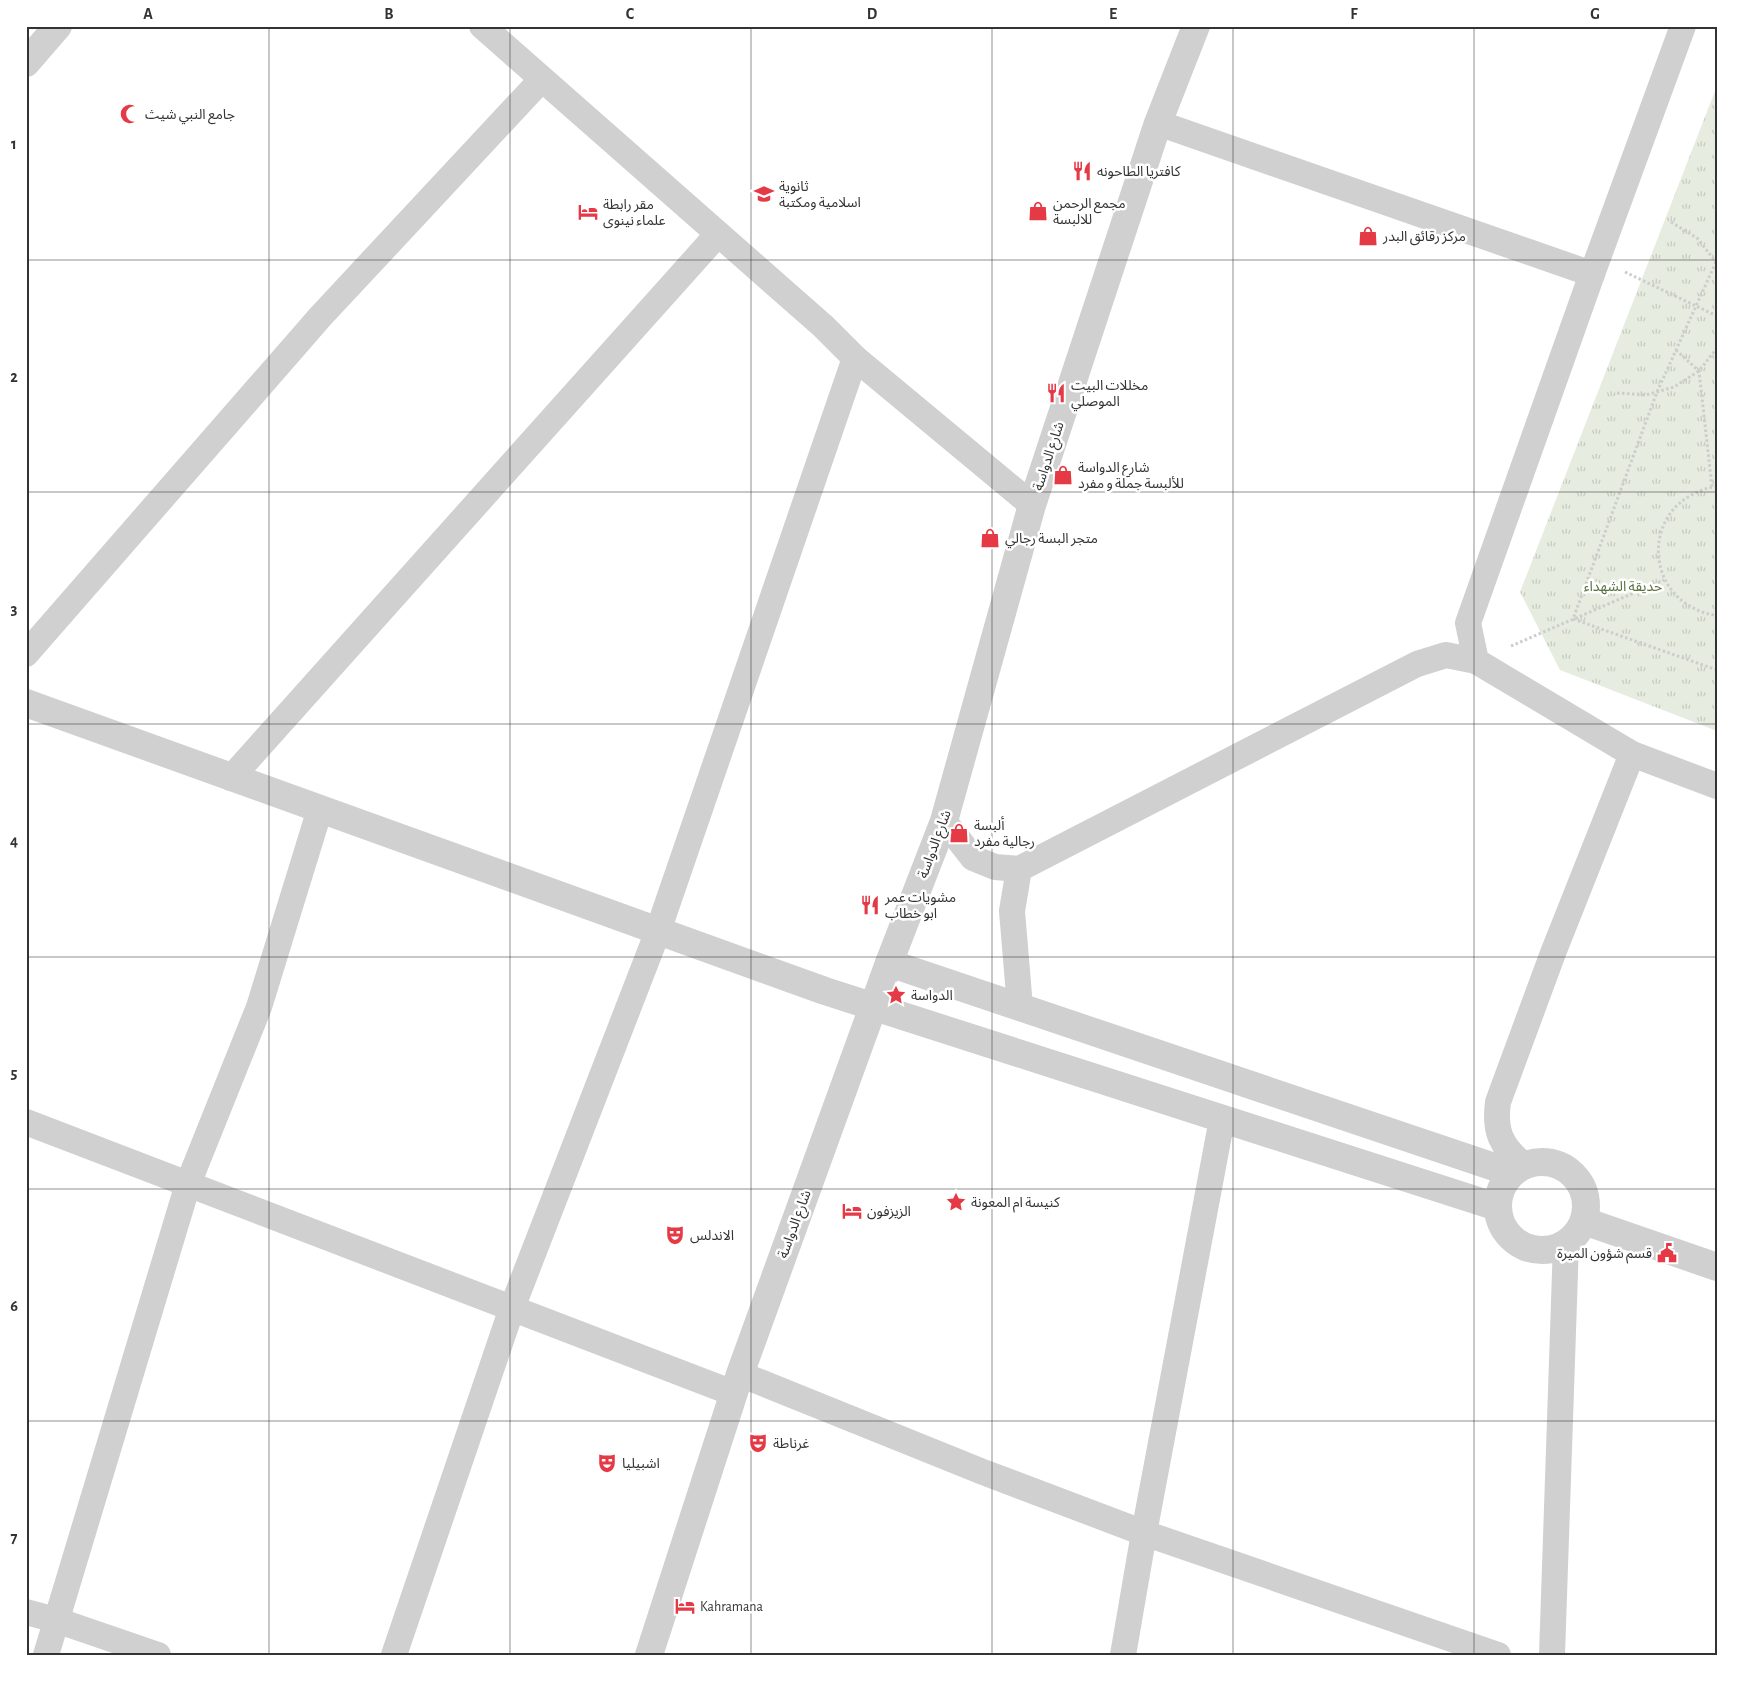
<svg xmlns="http://www.w3.org/2000/svg" width="1743" height="1681" font-family="'Alegreya Sans','Noto Sans Arabic',sans-serif">
<style>
.park{fill:url(#park-tufts)}
.lines{fill:none;stroke-linecap:round;stroke-linejoin:round}
.path{stroke:#cdcdcd;stroke-width:3;stroke-dasharray:2.5 2.5;stroke-linecap:butt}
.minor{stroke:#d0d0d0;stroke-width:26}
.tertiary{stroke:#d0d0d0;stroke-width:28}
.grid{fill:none;stroke:#333;stroke-width:1;stroke-opacity:0.55}
.labels{text-anchor:middle;stroke-width:5;stroke-linejoin:round;paint-order:stroke}
.poi-label{font-size:14px;fill:#333;stroke:#fff;text-anchor:start}
.street-label{font-size:14px;fill:#333;stroke:#fff}
.park-label{font-size:14px;fill:#56703f;stroke:#fff}
.neatline{fill:none;stroke:#333;stroke-width:2}
.grid-label{font-size:16px;text-anchor:middle;font-weight:bold;fill:#333}
</style>
<defs>
<pattern id="park-tufts" width="24" height="20" patternUnits="userSpaceOnUse" patternTransform="scale(1.25)"><rect width="24" height="20" fill="#e6ecdf"/><path d="M3 7l-1-3M5 7V3M7 7l1-3M15 17l-1-3M17 17v-4M19 17l1-3" fill="none" stroke="#c6cbc0"/></pattern>
</defs>
<rect width="100%" height="100%" fill="#fff"/>
<polygon class="park" points="1717,86 1717,731 1560,670 1520,592"/>
<g class="lines">
<g class="path">
<polyline points="1671,222 1697,238 1716,262"/>
<polyline points="1716,262 1657,392 1573,619 1717,670"/>
<polyline points="1625,272 1717,316"/>
<polyline points="1676,350 1699,371 1712,487"/>
<polyline points="1617,393 1646,395 1674,387 1699,371 1717,348"/>
<path d="M1717,487c-11,0 -23,6 -32,12 -36,25 -35,79 0,104 9,6 21,12 32,12"/>
<polyline points="1511,646 1664,580"/>
</g>
<g class="minor">
<polyline points="482,26 823,326 855,358 1032,505"/>
<polyline points="1683,26 1592,274 1468,623 1476,661 1632,754 1717,786"/>
<polyline points="1158,123 1592,274"/>
<polyline points="26,654 320,317 542,79"/>
<polyline points="231,778 718,234"/>
<polyline points="944,821 973,858 995,867 1019,869 1417,664 1446,655 1476,661"/>
<polyline points="1019,869 1012,911 1020,1007"/>
<polyline points="26,1122 733,1393"/>
<path d="M1524,1165c-23,-18 -30,-34 -26,-63l55,-149 79,-199"/>
<polyline points="740,1374 983,1472 1144,1533 1498,1655"/>
<polyline points="26,1612 56,1620 158,1655"/>
<polyline points="46,1655 188,1184 259,1007 320,809"/>
<polyline points="394,1655 512,1308 658,931 855,358"/>
<polyline points="1123,1655 1144,1533 1222,1119"/>
<polyline points="1552,1655 1566,1243"/>
</g>
<g class="tertiary">
<polyline points="26,63 58,26"/>
<polyline points="26,703 825,991 1497,1207"/>
<polyline points="889,963 1512,1173"/>
<circle cx="1542" cy="1206" r="44"/>
<polyline points="1584,1221 1717,1267"/>
<polyline points="649,1655 740,1374 889,963 944,821 1032,505 1158,123 1196,26"/>
</g>
</g>
<path class="grid" d="M269,26v1629M510,26v1629M751,26v1629M992,26v1629M1233,26v1629M1474,26v1629M26,260h1691M26,492h1691M26,724h1691M26,957h1691M26,1189h1691M26,1421h1691"/>
<defs>
<symbol id="mosque-bare" viewBox="-9 -9 18 18"><path d="M3.5-4.9A6 6 0 1 0 3.5 4.9A5 5 0 1 1 3.5-4.9Z" fill="#e63946" stroke="#fff" stroke-width="2.5" paint-order="stroke"/></symbol>
<symbol id="restaurant-bare" viewBox="-9 -9 18 18"><path d="M-5-6h1v4h1v-4h1v4h1v-4h1v5L-1.5 .5V6h-2V.5L-5-1ZM5-6V6H3V1.5H1.5Q1.5-4 5-6Z" fill="#e63946" stroke="#fff" stroke-width="2.5" paint-order="stroke"/></symbol>
<symbol id="school-bare" viewBox="-9 -9 18 18"><path d="M0-5L7-2L0 1L-7-2ZM-4 1L0 2.5L4 1V4Q0 6-4 4Z" fill="#e63946" stroke="#fff" stroke-width="2.5" paint-order="stroke"/></symbol>
<symbol id="shop-bare" viewBox="-9 -9 18 18"><path d="M-5-2.5h2.3a2.7 3.5 0 0 1 5.4 0H5L5.5 6h-11ZM-1.5-2.5h3a1.5 2.3 0 0 0-3 0Z" fill="#e63946" stroke="#fff" stroke-width="2.5" paint-order="stroke"/></symbol>
<symbol id="hotel-bare" viewBox="-9 -9 18 18"><path d="M-6-4.5h1.5V1H6V5H4.5V3h-9V5H-6ZM-4 0a1.8 1.8 0 1 1 3.6 0ZM.5 0V-2.5h3Q6-2.5 6 0Z" fill="#e63946" stroke="#fff" stroke-width="2.5" paint-order="stroke"/></symbol>
<symbol id="sight-bare" viewBox="-9 -9 18 18"><path d="M0-6L1.8-2.2L6-1.7L2.9 1.2L3.7 5.4L0 3.3L-3.7 5.4L-2.9 1.2L-6-1.7L-1.8-2.2Z" fill="#e63946" stroke="#fff" stroke-width="2.5" paint-order="stroke"/></symbol>
<symbol id="theatre-bare" viewBox="-9 -9 18 18"><path d="M-5-5.5Q0-4 5-5.5V0Q5 5 0 6Q-5 5-5 0ZM-3.3-2.5H-1v1.5H-3.3ZM1-2.5H3.3v1.5H1ZM-2.8 1Q0 5.5 2.8 1Z" fill="#e63946" stroke="#fff" stroke-width="2.5" paint-order="stroke"/></symbol>
<symbol id="civic-bare" viewBox="-9 -9 18 18"><path d="M-.6-6.5H3V-4.5H.6V-3L4-1V1h2V6H-6V1h2V-1L-.6-3ZM-1.2 2.5V6h2.4V2.5Z" fill="#e63946" stroke="#fff" stroke-width="2.5" paint-order="stroke"/></symbol>
</defs>
<g fill-rule="evenodd">
<use href="#mosque-bare" x="116" y="100" width="28" height="28"/>
<use href="#restaurant-bare" x="1068" y="157" width="28" height="28"/>
<use href="#school-bare" x="750" y="180" width="28" height="28"/>
<use href="#shop-bare" x="1024" y="197" width="28" height="28"/>
<use href="#hotel-bare" x="574" y="198" width="28" height="28"/>
<use href="#shop-bare" x="1354" y="222" width="28" height="28"/>
<use href="#restaurant-bare" x="1042" y="379" width="28" height="28"/>
<use href="#shop-bare" x="1049" y="461" width="28" height="28"/>
<use href="#shop-bare" x="976" y="524" width="28" height="28"/>
<use href="#shop-bare" x="945" y="819" width="28" height="28"/>
<use href="#restaurant-bare" x="856" y="891" width="28" height="28"/>
<use href="#sight-bare" x="882" y="981" width="28" height="28"/>
<use href="#sight-bare" x="942" y="1188" width="28" height="28"/>
<use href="#hotel-bare" x="838" y="1197" width="28" height="28"/>
<use href="#theatre-bare" x="661" y="1221" width="28" height="28"/>
<use href="#civic-bare" x="1653" y="1239" width="28" height="28"/>
<use href="#theatre-bare" x="744" y="1429" width="28" height="28"/>
<use href="#theatre-bare" x="593" y="1449" width="28" height="28"/>
<use href="#hotel-bare" x="671" y="1592" width="28" height="28"/>
</g>
<g class="labels">
<g class="poi-label">
<text x="145" y="119">جامع النبي شيث</text>
<text x="1097" y="176">كافتريا الطاحونه</text>
<text x="779" y="191">ثانوية<tspan x="779" dy="16">اسلامية ومكتبة</tspan></text>
<text x="1053" y="208">مجمع الرحمن<tspan x="1053" dy="16">للالبسة</tspan></text>
<text x="603" y="209">مقر رابطة<tspan x="603" dy="16">علماء نينوى</tspan></text>
<text x="1383" y="241">مركز رقائق البدر</text>
<text x="1071" y="390">مخللات البيت<tspan x="1071" dy="16">الموصلي</tspan></text>
<text x="1078" y="472">شارع الدواسة<tspan x="1078" dy="16">للألبسة جملة و مفرد</tspan></text>
<text x="1005" y="543">متجر البسة رجالي</text>
<text x="974" y="830">ألبسة<tspan x="974" dy="16">رجالية مفرد</tspan></text>
<text x="885" y="902">مشويات عمر<tspan x="885" dy="16">ابو خطاب</tspan></text>
<text x="911" y="1000">الدواسة</text>
<text x="971" y="1207">كنيسة ام المعونة</text>
<text x="867" y="1216">الزيزفون</text>
<text x="690" y="1240">الاندلس</text>
<text x="1652" y="1258" text-anchor="end">قسم شؤون الميرة</text>
<text x="773" y="1448">غرناطة</text>
<text x="622" y="1468">اشبيليا</text>
<text x="700" y="1611">Kahramana</text>
</g>
<g class="street-label">
<text transform="translate(1048 456) rotate(-72)" y="5">شارع الدواسة</text>
<text transform="translate(934 844) rotate(-70)" y="5">شارع الدواسة</text>
<text transform="translate(794 1224) rotate(-70)" y="5">شارع الدواسة</text>
</g>
<g class="park-label">
<text x="1623" y="591">حديقة الشهداء</text>
</g>
</g>
<rect width="1743" height="1681" fill="none" stroke="#ffffff" stroke-width="55"/>
<rect x="28" y="28" width="1688" height="1626" class="neatline"/>
<g class="grid-label">
<text x="148" y="19">A</text>
<text x="389" y="19">B</text>
<text x="630" y="19">C</text>
<text x="872" y="19">D</text>
<text x="1113" y="19">E</text>
<text x="1354" y="19">F</text>
<text x="1595" y="19">G</text>
<text x="14" y="149">1</text>
<text x="14" y="382">2</text>
<text x="14" y="614">3</text>
<text x="14" y="846">4</text>
<text x="14" y="1078">5</text>
<text x="14" y="1311">6</text>
<text x="14" y="1543">7</text>
</g>
</svg>
